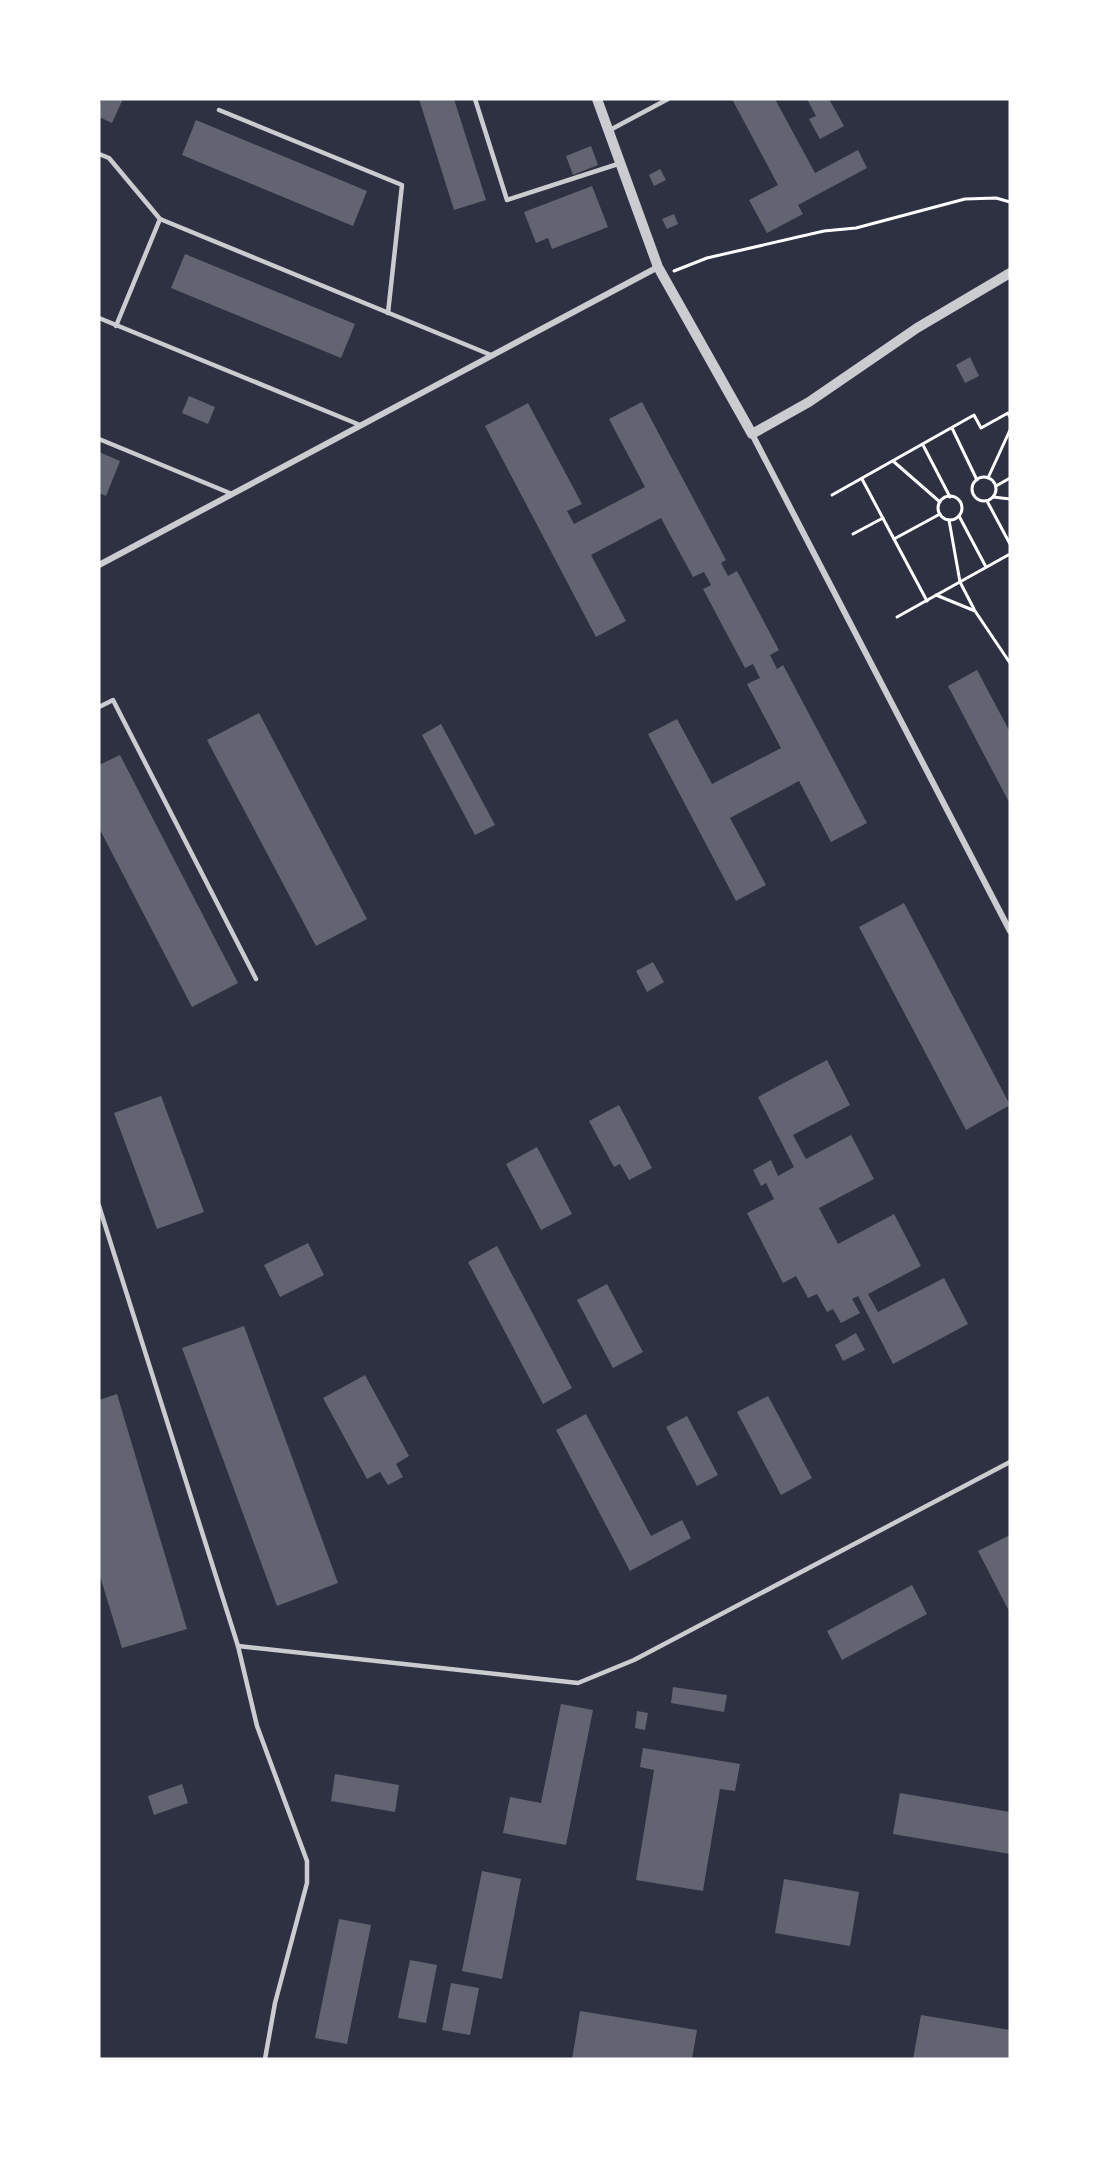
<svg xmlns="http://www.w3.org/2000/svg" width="1109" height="2158" font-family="Commissioner,sans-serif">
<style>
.building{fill:#626471}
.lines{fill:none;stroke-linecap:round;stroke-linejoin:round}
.path{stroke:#fff;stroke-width:3}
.service{stroke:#caccd0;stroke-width:4.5}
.minor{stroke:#caccd0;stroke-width:6}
.tertiary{stroke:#caccd0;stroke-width:10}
</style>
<rect width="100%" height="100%" fill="#2d3142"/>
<g class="building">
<polygon points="101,99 123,99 112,123 99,117"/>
<polygon points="419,99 454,99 486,200 454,210"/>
<polygon points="732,99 775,99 815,173 858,150 867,168 798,205 803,214 767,233 749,200 778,185"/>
<polygon points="807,99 829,99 844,126 820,139 809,119 816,116"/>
<polygon points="196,120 367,191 353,226 182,155"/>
<polygon points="591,146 598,165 573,175 566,156"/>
<polygon points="660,169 666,180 654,186 649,175"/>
<polygon points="592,186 608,227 552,249 548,238 536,243 524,212"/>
<polygon points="674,214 678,224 667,229 662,219"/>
<polygon points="185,254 355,324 341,358 171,288"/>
<polygon points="970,357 979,376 965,383 956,365"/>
<polygon points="189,396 215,407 208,424 182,413"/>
<polygon points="642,402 726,560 721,563 728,576 737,571 779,650 770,655 777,669 783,665 867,823 831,842 799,781 730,818 766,885 736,901 648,734 677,719 712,784 781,748 747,684 760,678 753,664 745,668 703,589 711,585 704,572 693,577 661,518 591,555 626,621 596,637 485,426 528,403 582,504 567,511 574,524 645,487 609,419"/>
<polygon points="99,452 120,461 106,496 99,493"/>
<polygon points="977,670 1010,732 1010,804 948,686"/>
<polygon points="259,713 367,919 316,946 207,740"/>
<polygon points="441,724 495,825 475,835 422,735"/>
<polygon points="120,755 238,983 192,1007 99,828 99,765"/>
<polygon points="904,903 1010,1105 966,1130 859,927"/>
<polygon points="653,962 664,982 647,992 636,971"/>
<polygon points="827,1060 850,1105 793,1135 806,1159 851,1135 874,1179 819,1208 838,1244 894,1214 921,1266 868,1294 878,1312 944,1278 968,1324 893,1364 858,1296 852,1299 860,1313 841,1323 833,1309 827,1312 817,1294 808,1298 796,1276 783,1283 747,1213 774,1199 766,1183 761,1186 753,1170 771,1160 778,1176 794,1167 758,1097"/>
<polygon points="161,1096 204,1212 157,1229 114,1113"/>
<polygon points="619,1105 652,1168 629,1180 620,1164 614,1167 589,1121"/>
<polygon points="537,1147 572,1214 541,1230 506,1164"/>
<polygon points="308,1243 324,1275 280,1297 264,1265"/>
<polygon points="497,1246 572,1388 543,1404 468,1262"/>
<polygon points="607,1284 643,1352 613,1368 577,1300"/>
<polygon points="244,1326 338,1583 277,1606 182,1348"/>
<polygon points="856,1333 865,1350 843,1361 835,1345"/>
<polygon points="365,1375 409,1456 396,1464 403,1477 388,1485 380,1472 367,1479 323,1398"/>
<polygon points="117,1394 187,1629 122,1648 99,1573 99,1400"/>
<polygon points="768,1396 812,1478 781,1495 737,1412"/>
<polygon points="586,1414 651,1536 682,1520 691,1538 630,1571 556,1430"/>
<polygon points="687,1416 718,1475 697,1486 666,1427"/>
<polygon points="1010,1535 1010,1613 978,1551"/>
<polygon points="912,1585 927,1614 842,1660 827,1631"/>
<polygon points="673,1687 727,1695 724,1712 671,1703"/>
<polygon points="561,1704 593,1710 566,1845 503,1833 510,1797 541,1803"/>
<polygon points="637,1711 648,1713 645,1730 635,1728"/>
<polygon points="643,1748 740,1764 735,1791 720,1789 703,1891 636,1880 654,1770 640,1767"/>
<polygon points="335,1774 399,1785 395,1812 331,1801"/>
<polygon points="182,1784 188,1803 154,1815 148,1796"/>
<polygon points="900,1793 1010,1812 1010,1854 893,1834"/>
<polygon points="482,1871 521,1879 502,1979 462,1971"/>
<polygon points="784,1879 859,1892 850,1946 775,1933"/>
<polygon points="339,1919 371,1925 347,2044 315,2038"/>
<polygon points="410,1960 437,1965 426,2023 398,2018"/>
<polygon points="451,1983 479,1988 470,2035 442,2030"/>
<polygon points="580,2011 697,2030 692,2059 572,2059"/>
<polygon points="921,2015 1010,2030 1010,2059 913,2059"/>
</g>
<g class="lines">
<g class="path">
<polyline points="674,271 707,258 824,231 856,228 965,199 996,198 1010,202"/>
<polyline points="952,428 977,480"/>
<polyline points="923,445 950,497"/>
<polyline points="893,461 940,502"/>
<circle cx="984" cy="489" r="12"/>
<polyline points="988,478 1010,430"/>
<polyline points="862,479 927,601"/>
<polyline points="996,486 1010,478"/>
<polyline points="832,495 974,415 981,428 1008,413 1010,417"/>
<circle cx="950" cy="508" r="12"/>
<polyline points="993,497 1010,499"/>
<polyline points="987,501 1010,544"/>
<polyline points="959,516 986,567"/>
<polyline points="949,520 960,582 974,609"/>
<polyline points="853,534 883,518"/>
<polyline points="894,539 940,514"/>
<polyline points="936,595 975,611 1010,663"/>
<polyline points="897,617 1010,554"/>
</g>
<g class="service">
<polyline points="475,99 507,200 621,163"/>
<polyline points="219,110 402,185 388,313"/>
<polyline points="610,130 668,99"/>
<polyline points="99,154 109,158 160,219 491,355"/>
<polyline points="99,318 360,425"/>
<polyline points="116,326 160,219"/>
<polyline points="99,439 232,494"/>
<polyline points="99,707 113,700 256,979"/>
<polyline points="99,1206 238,1646 257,1726 307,1861 307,1883 275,2003 265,2059"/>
<polyline points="238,1646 578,1683 634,1660 1010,1462"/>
</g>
<g class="minor">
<polyline points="752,434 1010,931"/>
<polyline points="99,565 658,267"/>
</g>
<polyline class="tertiary" points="597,99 658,267 752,434 809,402 917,328 1010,273"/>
</g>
<rect width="1109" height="2158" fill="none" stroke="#ffffff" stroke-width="201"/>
</svg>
